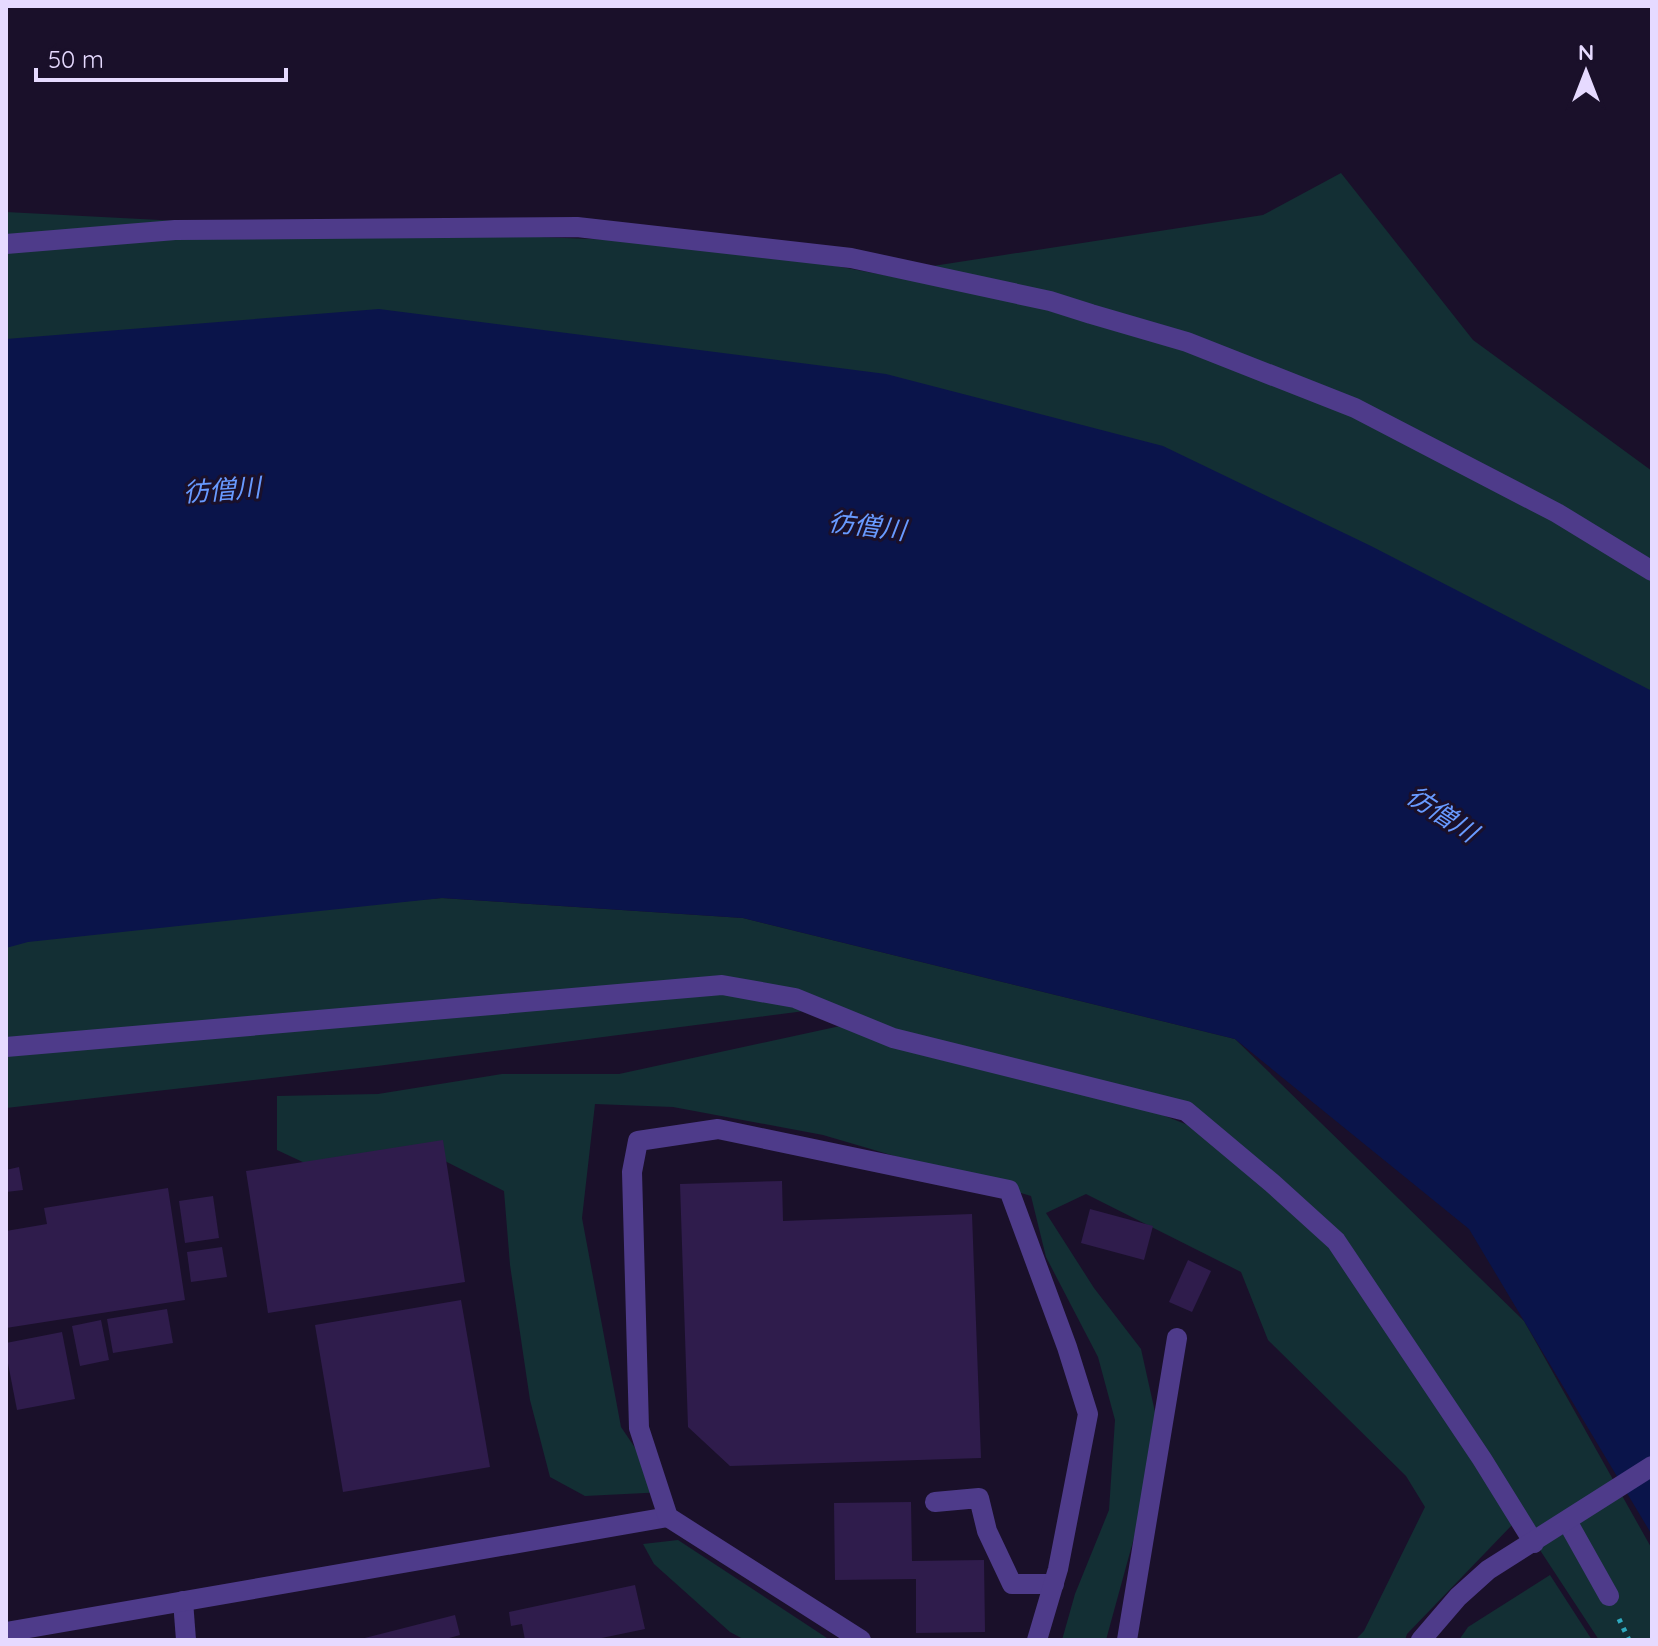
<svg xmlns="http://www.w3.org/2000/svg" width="1658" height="1646" font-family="Quicksand,'Noto Sans JP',sans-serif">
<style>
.green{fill:#132f34}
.water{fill:#0a144a}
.building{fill:#2f1c4c}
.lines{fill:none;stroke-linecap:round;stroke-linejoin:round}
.path{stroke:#2fa9be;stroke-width:5;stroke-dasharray:4 6;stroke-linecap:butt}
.minor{stroke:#4e3b8a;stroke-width:20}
.labels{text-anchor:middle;stroke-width:6;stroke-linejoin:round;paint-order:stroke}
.water-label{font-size:26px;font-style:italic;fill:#689aff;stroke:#1a102a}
</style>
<rect width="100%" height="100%" fill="#1a102a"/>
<g class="green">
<polygon points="1341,173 1473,340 1652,471 1652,721 6,342 6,212 332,229 719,244 1065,309 907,270 1263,215"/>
<polygon points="442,898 743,918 1235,1039 1524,1321 1652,1549 1652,1640 1599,1640 1486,1468 1512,1525 1407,1634 1405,1640 1355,1640 1364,1631 1425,1507 1406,1476 1268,1340 1241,1272 1086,1194 1046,1213 1094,1288 1141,1349 1161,1439 1106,1640 1062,1640 1075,1594 1109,1510 1115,1420 1098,1357 1046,1257 1031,1196 823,1135 673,1107 595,1104 582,1218 621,1427 665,1492 585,1496 550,1477 530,1400 510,1265 504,1191 441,1159 337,1178 277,1150 277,1096 378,1094 502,1074 619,1074 854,1023 1124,1100 1188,1125 1186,1111 820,1009 377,1066 6,1108 6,936"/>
<polygon points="678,1540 830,1640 745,1640 730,1632 654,1564 643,1544"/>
<polygon points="1550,1575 1592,1640 1459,1640 1468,1627"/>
</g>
<polygon class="water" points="379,309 886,374 1163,446 1371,546 1652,691 1652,1535 1469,1229 1235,1039 743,918 442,898 28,942 6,948 6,339"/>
<g class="building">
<polygon points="443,1140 465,1282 268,1313 246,1171"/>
<polygon points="19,1167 23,1190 6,1192 6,1170"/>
<polygon points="782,1181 783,1221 972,1214 981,1458 730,1466 688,1427 680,1184"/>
<polygon points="168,1188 185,1300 6,1328 6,1231 47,1224 44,1208"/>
<polygon points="213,1196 219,1238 185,1243 179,1201"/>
<polygon points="1090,1209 1153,1226 1144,1260 1081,1243"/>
<polygon points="222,1247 227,1277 191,1282 187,1252"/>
<polygon points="1188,1260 1211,1271 1192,1312 1169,1302"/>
<polygon points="461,1300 490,1467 343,1492 315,1325"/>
<polygon points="167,1309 173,1343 113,1353 107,1319"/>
<polygon points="101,1320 109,1360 80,1366 72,1326"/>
<polygon points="62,1332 75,1399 17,1410 6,1353 6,1343"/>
<polygon points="911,1502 912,1561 984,1560 985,1632 916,1633 916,1579 835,1580 834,1503"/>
<polygon points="635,1585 645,1629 592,1640 525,1640 522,1624 511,1626 509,1612"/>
<polygon points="455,1615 460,1635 442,1640 357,1640"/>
</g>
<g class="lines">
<polyline class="path" points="1619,1619 1629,1640"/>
<g class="minor">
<polyline points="6,244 175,230 577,227 851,258 1050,301 1091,314 1187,342 1355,408 1557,513 1652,571"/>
<polyline points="6,1047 722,985 795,998 893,1038 1186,1111 1272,1183 1336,1241 1482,1459 1534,1543"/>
<polyline points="935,1502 979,1498 987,1531 1012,1584 1054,1584"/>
<polyline points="1567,1521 1609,1596"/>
<polyline points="183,1601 186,1640"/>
<polyline points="6,1632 668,1517"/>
<polyline points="861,1640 668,1517 639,1428 632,1172 638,1141 718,1129 1009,1190 1067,1347 1088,1414 1058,1569 1037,1640"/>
<polyline points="1127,1640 1177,1338"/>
<polyline points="1421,1640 1458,1597 1488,1570 1652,1466"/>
</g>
</g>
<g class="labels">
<g class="water-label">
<text transform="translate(222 490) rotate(-4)" y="9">彷僧川</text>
<text transform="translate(867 526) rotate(7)" y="9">彷僧川</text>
<text transform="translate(1442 814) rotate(33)" y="9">彷僧川</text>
</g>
</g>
<rect width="1658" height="1646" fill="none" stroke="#e6daff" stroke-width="16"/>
<g transform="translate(1586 72)" stroke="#1a102a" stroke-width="6" paint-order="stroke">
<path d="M0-6L14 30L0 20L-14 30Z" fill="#e6daff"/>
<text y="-12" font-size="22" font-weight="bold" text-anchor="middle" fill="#e6daff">N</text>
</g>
<path d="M36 68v12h250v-12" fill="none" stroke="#e6daff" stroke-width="4"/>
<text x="48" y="68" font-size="24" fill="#e6daff" stroke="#1a102a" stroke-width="6" paint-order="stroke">50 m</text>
</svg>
